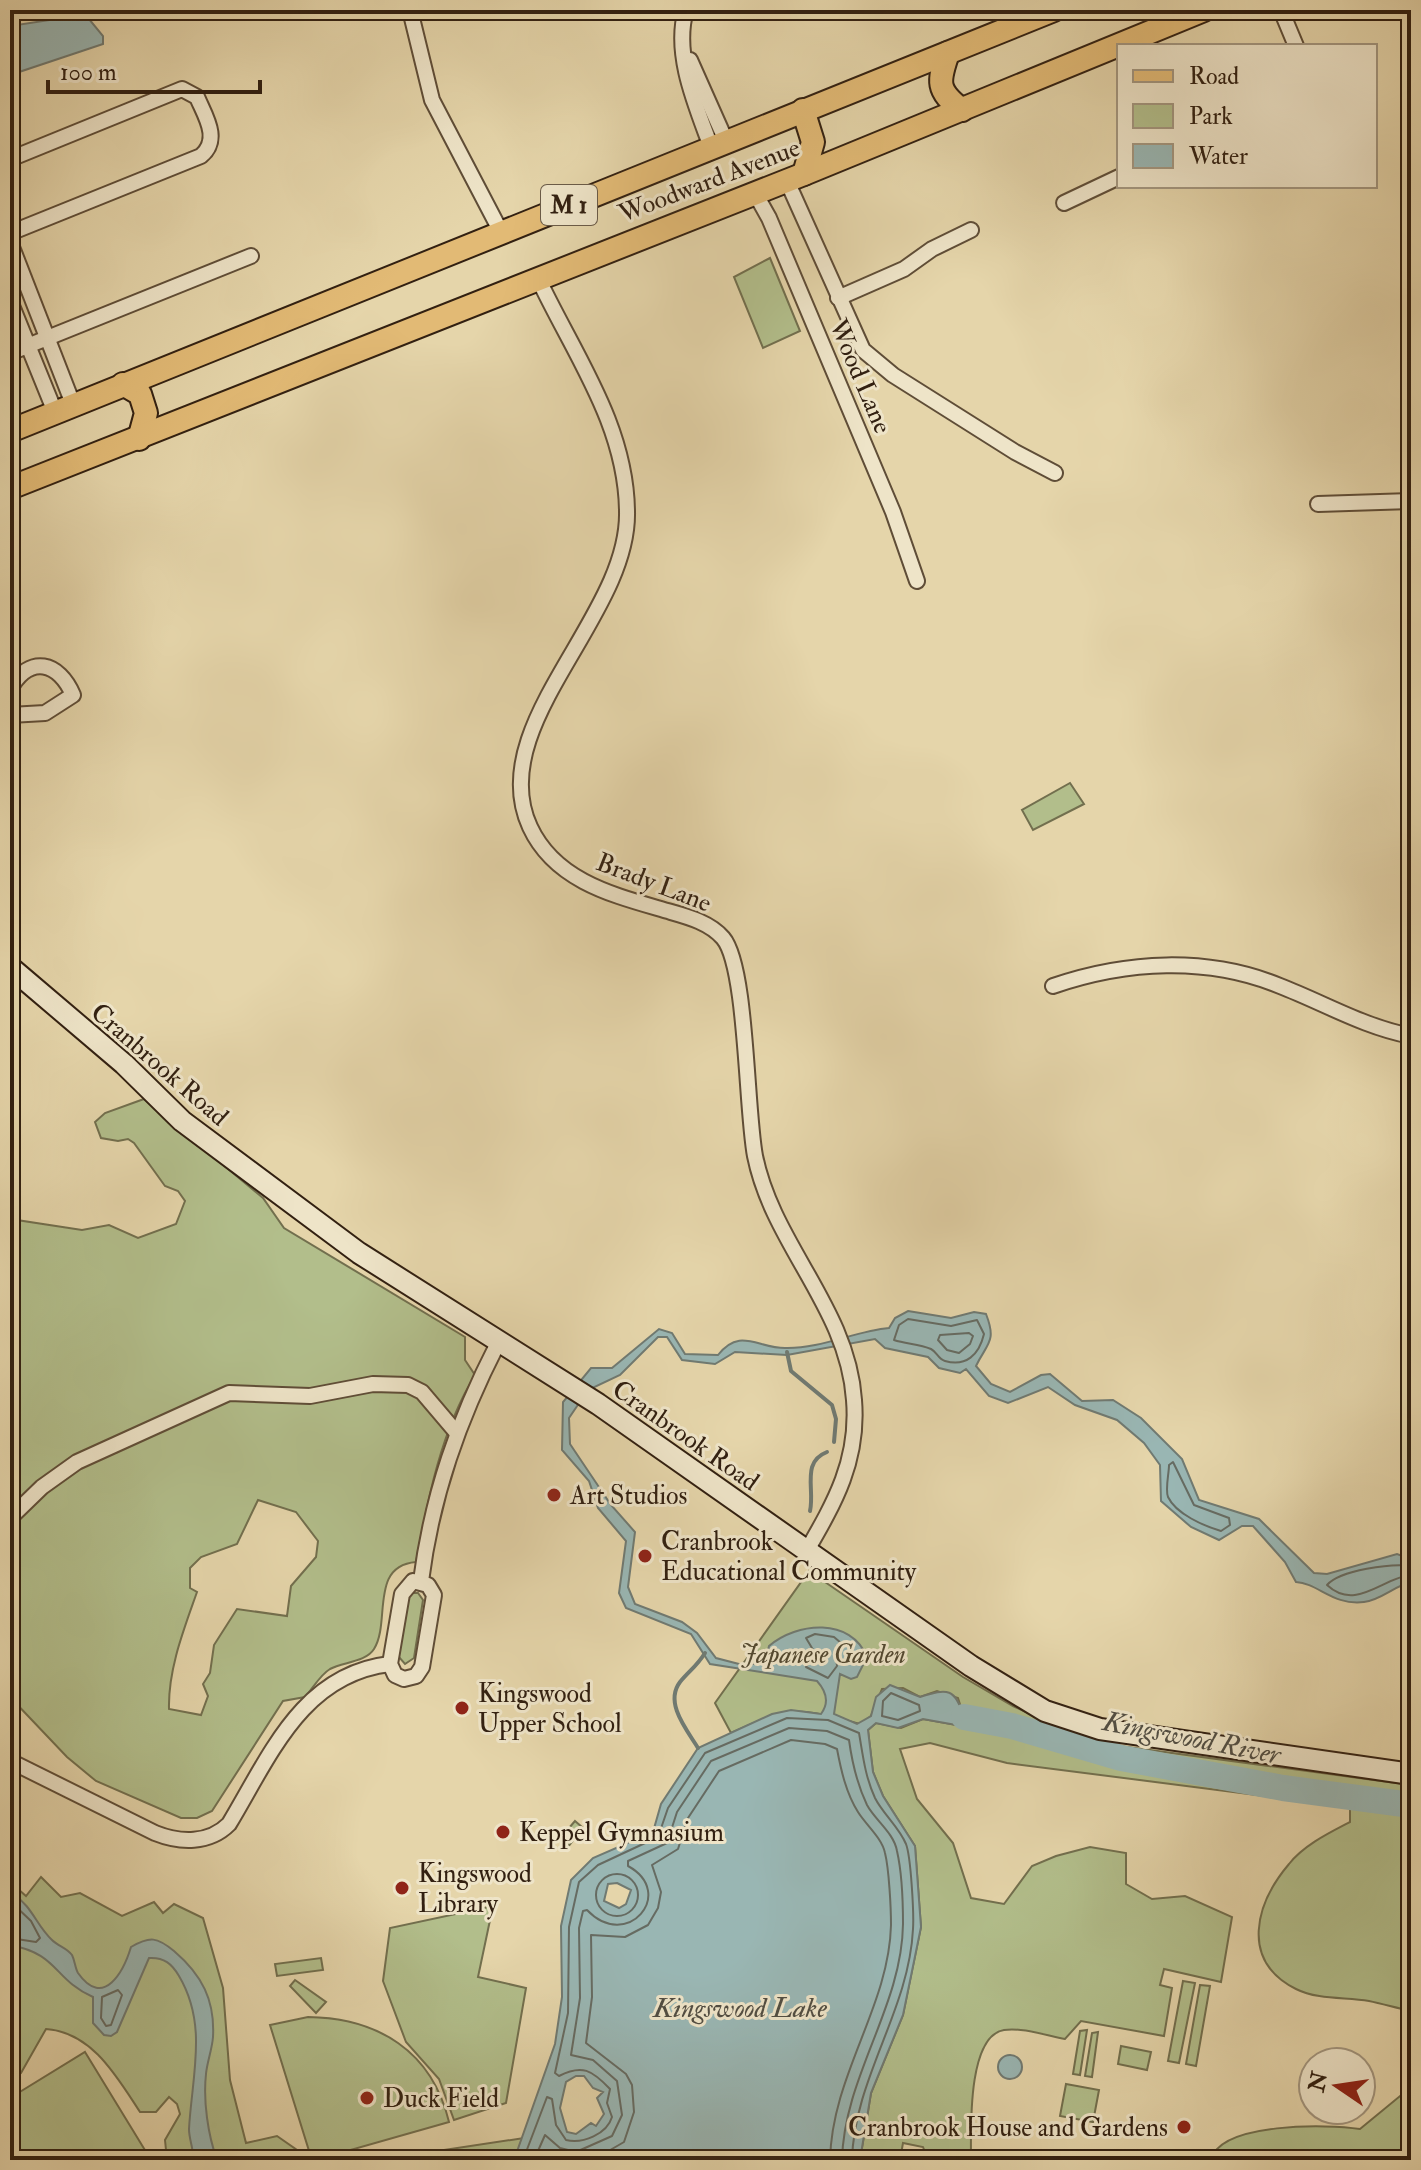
<svg xmlns="http://www.w3.org/2000/svg" width="1421" height="2170" font-family="'IM FELL Double Pica',serif">
<style>
.green{fill:#b2be8b;stroke:#726f4e;stroke-width:2;fill-rule:evenodd}
.water{fill:#99b6b3;stroke:#707a72;stroke-width:2;fill-rule:evenodd}
.lines{fill:none;stroke-linecap:round;stroke-linejoin:round}
.shore{stroke:#666b62;stroke-width:2}
.stream{stroke:#707a72;stroke-width:4}
.river{stroke:#99b6b3;stroke-width:26}
.street-casing{stroke:#5f4d37;stroke-width:18}
.secondary-casing{stroke:#322011;stroke-width:24}
.primary-casing{stroke:#322011;stroke-width:26}
.street{stroke:#eee4c8;stroke-width:14}
.secondary{stroke:#eee4c8;stroke-width:20}
.primary{stroke:#e2ba75;stroke-width:22}
.poi-dot{fill:#8f2418;stroke:#eee4c8;stroke-width:3}
.labels{text-anchor:middle;stroke-width:6;stroke-linejoin:round;paint-order:stroke}
.shield{fill:#eee4c8;stroke:#6a5b48;stroke-width:2}
.shield-label{font-size:24px;font-weight:bold;fill:#322011}
.street-label{font-size:26px;fill:#322011;stroke:#eee4c8}
.poi-label{font-size:26px;fill:#322011;stroke:#eee4c8;text-anchor:start}
.park-label{font-size:26px;font-style:italic;fill:#524830;stroke:#eee4c8}
.water-label{font-size:28px;font-style:italic;fill:#514d42;stroke:#eee4c8}
</style>
<rect width="100%" height="100%" fill="#e5d5aa"/>
<filter id="stains"><feTurbulence type="fractalNoise" baseFrequency=".0025" numOctaves="4"/><feColorMatrix values="0 0 0 0 .2 0 0 0 0 .09 0 0 0 0 .02 0 0 0 .5 -.17"/></filter>
<radialGradient id="worn" r=".72"><stop offset=".6" stop-color="#630" stop-opacity="0"/><stop offset="1" stop-color="#630" stop-opacity=".3"/></radialGradient>
<g class="green">
<polygon points="770,258 800,331 763,348 734,277"/>
<polygon points="1070,783 1084,804 1033,830 1022,810"/>
<path d="M144,1099l119,99 21,30 181,109v23l10,15c-34,56 -47,123 -59,187 -47,4 -25,60 -42,87 -8,13 -31,13 -44,20 -10,6 -17,19 -25,28l-22,4 -71,110 -15,7h-16l-85,-37 -29,-24 -57,-60v-478l72,11 27,-5 29,13 38,-14 9,-23 -7,-10 -13,-5 -31,-43 -6,-4 -10,2 -17,-3 -6,-16 10,-9zM258,1500l38,12 22,29 -2,16 -25,29 -4,30 -50,-7 -23,36 -4,28 -7,11 5,12 -7,19 -32,-6c-1,-40 15,-80 28,-117l-7,-4v-20l11,-11 36,-13z"/>
<path d="M809,1571l154,106 50,29 77,36 321,43v226c-14,-3 -28,-7 -42,-10 -24,-4 -51,-1 -73,-12 -57,-29 -40,-86 -7,-125 15,-19 40,-31 61,-42v-15l-343,-44 -77,-20 -30,6 17,50 36,44 18,55 33,6 28,-38 24,-10 34,-9 36,6v31l26,15 33,-3 47,21 -11,65 -57,-13 -4,16 12,3 -8,48 -83,-15 -16,18c-17,-3 -43,-12 -61,-9 -37,6 -33,101 -33,130h-43l-5,-13 -20,-4 -3,17h-40l11,-67 32,-78 18,-88 -6,-81 -32,-50 -10,-24 -5,-42 8,-7 25,5 22,-9 33,6 8,-8 -6,-19 -21,-7 -17,6 -17,-9 -21,1 -11,27 -10,8c-65,-16 -67,-20 -130,9l-16,-30z"/>
<polygon points="412,1593 418,1593 423,1600 414,1658 405,1664 398,1656 408,1596"/>
<polygon points="575,1821 583,1828 568,1847 569,1828"/>
<path d="M41,1877l20,20 19,-4 42,23 32,-14 9,11 11,-9 29,14 20,70 7,92 16,63 31,-7 20,14 6,10h-136l-2,-20 15,-26 -3,-10 -8,-7 -13,15h-16c-23,-35 -48,-80 -94,-83l-25,44 -11,6v-42l7,-28 -7,-9v-118l16,14z"/>
<polygon points="493,1906 478,1977 526,1988 506,2103 454,2120 439,2079 406,2042 383,1981 390,1928"/>
<polygon points="321,1958 323,1970 277,1976 275,1964"/>
<polygon points="295,1980 326,2002 316,2013 290,1986"/>
<polygon points="1183,1981 1195,1983 1179,2063 1168,2061"/>
<polygon points="1200,1985 1210,1986 1196,2066 1186,2064"/>
<path d="M308,2017c70,1 124,34 141,105l-130,37 -9,-5 -40,-129z"/>
<polygon points="1087,2030 1080,2075 1073,2074 1080,2031"/>
<polygon points="1098,2032 1092,2077 1085,2076 1092,2033"/>
<polygon points="1121,2046 1151,2052 1147,2070 1118,2064"/>
<polygon points="85,2052 151,2160 19,2160 10,2145 10,2098"/>
<polygon points="1066,2084 1099,2090 1093,2122 1060,2116"/>
<path d="M1411,2087v73h-200c9,-38 117,-36 149,-31z"/>
<polygon points="524,2138 514,2160 378,2160"/>
</g>
<g class="water">
<polygon points="69,17 89,19 103,36 103,44 10,75 10,26"/>
<path d="M908,1311l43,7 23,-6 12,2c11,28 1,29 -10,52l15,18 19,8 31,-17 9,-1 32,27 31,-1 28,18 41,41 17,41 60,19 55,54 13,1 70,-20 14,5v23c-17,4 -30,18 -47,20 -31,4 -46,-19 -68,-20l-11,-20 -32,-36h-11l-23,14 -28,-13 -30,-26 -1,-36 -16,-22 -27,-23 -42,-15 -27,-18 -40,16 -19,-7 -23,-27 -6,4 -21,-5 -11,-11 -43,-9 -10,-9 -88,16 -52,-3 -20,12 -33,-4 -15,-23h-9l-38,38 -32,15 -19,28 1,26 41,61 24,27 -7,55 7,17 47,18 15,11 19,25 23,6h26l4,-18c28,-24 82,-29 98,11l-10,20 -6,2 -11,-5 -6,40 23,10 14,-8 5,-19 14,-12 30,12c28,-9 35,-9 44,20l-8,8 -33,-6 -25,9 -22,-5 -8,7 5,42 10,24 32,50 6,81 -18,88 -32,78 -11,67h-346l41,-116 7,-47 -1,-71 10,-46 22,-22 60,-26 8,-28 37,-56 74,-34 19,-4 30,4c9,-12 5,-23 -4,-33l-107,-17 -19,-30 -65,-26 -7,-15 7,-52 -28,-33 -9,-27 -27,-31 1,-48 28,-34h21l47,-39 13,4 13,21 33,1c22,-28 39,-7 67,-7 36,1 70,-17 104,-20l6,-10zM617,1883l14,7 -5,14 -7,4 -15,-7 4,-17zM576,2076h8l9,12 10,4 -6,6 7,16 -8,12 -5,-3 -15,11 -9,-2 -7,-24 6,-26z"/>
<path d="M12,1893c21,14 24,32 40,47 6,6 15,8 20,15 3,6 3,13 6,18 26,37 46,-3 53,-26 19,-11 26,-10 43,4 28,24 41,49 39,86 -1,13 -6,25 -7,37 -3,27 2,61 11,86h-24c1,-11 -4,-20 -4,-31 3,-54 19,-104 -10,-153 -7,-12 -15,-19 -30,-18l-32,74 -6,4 -7,-1 -11,-12v-26c-40,-18 -34,-43 -83,-52z"/>
<circle cx="1010" cy="2067" r="12"/>
</g>
<g class="lines">
<g class="shore">
<path d="M908,1319l43,7 26,-6 7,14c-5,21 -18,33 -39,27 -7,-2 -8,-9 -14,-12 -12,-5 -25,-5 -37,-9l5,-15z"/>
<polygon points="969,1333 973,1336 970,1344 959,1353 947,1350 938,1340 940,1335"/>
<path d="M1173,1462l21,43 35,13 1,7 -9,6c-17,-5 -45,-17 -53,-34 -3,-8 1,-23 1,-32z"/>
<path d="M1411,1566c-19,-3 -71,4 -84,19 29,27 56,-8 84,-10"/>
<polygon points="815,1634 834,1637 841,1643 836,1656 837,1666 828,1678 806,1667 815,1653 806,1638"/>
<polygon points="891,1693 919,1705 920,1711 898,1720 882,1716 883,1701"/>
<circle cx="617" cy="1895" r="21"/>
<polyline points="10,1901 31,1921 40,1938 36,1942 10,1938"/>
<polygon points="118,1990 122,1995 111,2025 106,2026 101,2018 102,1997"/>
<path d="M523,2160l24,-63 5,2 4,26 10,15c17,4 41,-6 46,-23l-5,-14 3,-14c-18,-19 -28,-25 -51,-13l-4,-3 13,-60 1,-86 10,-45 19,-17 60,-28 10,-29 37,-55 82,-35 41,2 31,13c4,23 6,43 16,65 8,16 24,29 31,46 5,13 8,70 7,85 -4,82 -59,149 -61,231"/>
<path d="M534,2160l11,-25 15,13 16,4 36,-16 10,-21 -5,-34 -24,-21 -22,-5 9,-57 -1,-70 4,-17 4,-1c40,42 90,-17 41,-44v-5l39,-18 10,-31 34,-51 78,-33 38,3 22,9c3,22 8,44 18,65 8,15 27,28 30,46 5,22 6,50 6,73 -1,83 -59,152 -61,236"/>
<path d="M593,2160l31,-18 10,-30 -2,-27 -6,-11 -40,-31 6,-46 -1,-62 34,2 23,-12 10,-17 3,-16 -9,-27 26,-16 10,-31 31,-47 72,-31 34,4 12,5c4,21 9,44 21,63 8,13 24,26 27,41 4,16 6,55 6,72 -2,82 -59,149 -61,235"/>
</g>
<g class="stream">
<polyline points="787,1352 791,1371 832,1405 836,1419 834,1442"/>
<path d="M810,1511c5,-22 -9,-49 17,-59"/>
<path d="M698,1748c-11,-18 -34,-45 -18,-66 9,-11 17,-16 25,-29"/>
</g>
<polyline class="river" points="964,1717 1012,1726 1121,1758 1283,1788 1411,1805"/>
<defs>
<g id="street">
<polyline points="410,10 432,100 501,232"/>
<path d="M686,10c-13,44 10,96 25,137"/>
<polyline points="1281,10 1296,46"/>
<polyline points="690,60 726,141"/>
<path d="M10,159l172,-70 15,8c8,19 24,42 4,59l-191,77"/>
<polyline points="787,181 863,350 893,375 1015,452 1055,473"/>
<polyline points="755,193 769,218 893,512 917,581"/>
<polyline points="1064,203 1119,177"/>
<polyline points="10,242 73,404"/>
<path d="M538,278c35,75 88,146 89,233 3,106 -144,214 -97,316 26,56 87,69 141,85 18,5 39,11 52,26 24,28 23,171 32,218 18,89 93,152 99,244 5,60 -19,102 -48,152"/>
<polyline points="838,298 904,269 932,249 971,230"/>
<polyline points="10,301 55,412"/>
<polyline points="10,353 251,256"/>
<polyline points="1318,504 1411,501"/>
<path d="M10,689c20,-35 49,-27 63,6l-28,18 -35,2"/>
<path d="M1053,986c73,-25 154,-30 227,0 44,17 84,41 131,50"/>
<polyline points="10,1518 42,1487 77,1462 229,1393 310,1396 373,1384 408,1385 422,1392 456,1432"/>
<polygon points="413,1581 428,1585 434,1595 422,1667 416,1676 404,1679 395,1675 390,1664 402,1594"/>
<path d="M421,1581c11,-86 38,-162 77,-238"/>
<path d="M10,1761l145,72c25,10 54,11 74,-9 41,-68 73,-150 161,-160"/>
</g>
<polyline id="secondary" points="10,967 124,1064 182,1121 359,1253 598,1404 971,1666 1045,1711 1100,1729 1411,1774"/>
<g id="primary">
<path d="M948,53c-10,29 -12,37 14,57"/>
<polyline points="803,110 813,142 804,174"/>
<polyline points="123,384 140,394 146,413 139,439"/>
<polyline points="10,431 1054,10"/>
<polyline points="10,488 804,174 1204,10"/>
</g>
</defs>
<use href="#street" class="street-casing"/>
<use href="#secondary" class="secondary-casing"/>
<use href="#primary" class="primary-casing"/>
<use href="#street" class="street"/>
<use href="#secondary" class="secondary"/>
<use href="#primary" class="primary"/>
</g>
<g class="poi-dot">
<circle cx="554" cy="1495" r="8"/>
<circle cx="645" cy="1556" r="8"/>
<circle cx="462" cy="1708" r="8"/>
<circle cx="503" cy="1832" r="8"/>
<circle cx="402" cy="1888" r="8"/>
<circle cx="367" cy="2098" r="8"/>
<circle cx="1184" cy="2127" r="8"/>
</g>
<g class="labels">
<rect class="shield" x="541" y="185" width="56" height="40" rx="6"/>
<g class="shield-label">
<text x="569" y="213">M 1</text>
</g>
<g class="street-label">
<text transform="translate(709 180) rotate(-21)" y="9">Woodward Avenue</text>
<text transform="translate(861 376) rotate(67)" y="9">Wood Lane</text>
<text transform="translate(654 882) rotate(21)" y="9">Brady Lane</text>
<text transform="translate(160 1064) rotate(41)" y="9">Cranbrook Road</text>
<text transform="translate(686 1435) rotate(35)" y="9">Cranbrook Road</text>
</g>
<g class="poi-label">
<text x="570" y="1504">Art Studios</text>
<text x="661" y="1550">Cranbrook<tspan x="661" dy="30">Educational Community</tspan></text>
<text x="478" y="1702">Kingswood<tspan x="478" dy="30">Upper School</tspan></text>
<text x="519" y="1841">Keppel Gymnasium</text>
<text x="418" y="1882">Kingswood<tspan x="418" dy="30">Library</tspan></text>
<text x="383" y="2107">Duck Field</text>
<text x="1168" y="2136" text-anchor="end">Cranbrook House and Gardens</text>
</g>
<g class="park-label">
<text x="823" y="1663">Japanese Garden</text>
</g>
<g class="water-label">
<text transform="translate(1192 1737) rotate(11)" y="10">Kingswood River</text>
<text x="740" y="2017">Kingswood Lake</text>
</g>
</g>
<rect width="1421" height="2170" fill="none" stroke="#e5d5aa" stroke-width="40"/>
<rect x="12" y="12" width="1397" height="2146" fill="none" stroke="#322011" stroke-width="4"/>
<rect x="20" y="20" width="1381" height="2130" fill="none" stroke="#322011" stroke-width="2"/>
<rect x="1117" y="44" width="260" height="144" fill="#eee4c8" stroke="#a3967f" stroke-width="2"/>
<rect x="1133" y="70" width="40" height="12" fill="#e2ba75" stroke="#a3967f" stroke-width="2"/>
<text x="1189" y="84" font-size="24" fill="#322011">Road</text>
<rect x="1133" y="104" width="40" height="24" fill="#b2be8b" stroke="#a3967f" stroke-width="2"/>
<text x="1189" y="124" font-size="24" fill="#322011">Park</text>
<rect x="1133" y="144" width="40" height="24" fill="#99b6b3" stroke="#a3967f" stroke-width="2"/>
<text x="1189" y="164" font-size="24" fill="#322011">Water</text>
<g transform="translate(1337 2086) rotate(283)"><circle r="38" fill="#eee4c8" stroke="#a3967f" stroke-width="2"/>
<path d="M0-6L14 30L0 20L-14 30Z" fill="#8f2418"/>
<text y="-12" font-size="22" font-weight="bold" text-anchor="middle" fill="#322011">N</text>
</g>
<path d="M48 80v12h212v-12" fill="none" stroke="#322011" stroke-width="4"/>
<text x="60" y="80" font-size="24" fill="#322011" stroke="#eee4c8" stroke-width="6" paint-order="stroke">100 m</text>
<rect width="100%" height="100%" filter="url(#stains)"/>
<rect width="100%" height="100%" fill="url(#worn)"/>
</svg>
